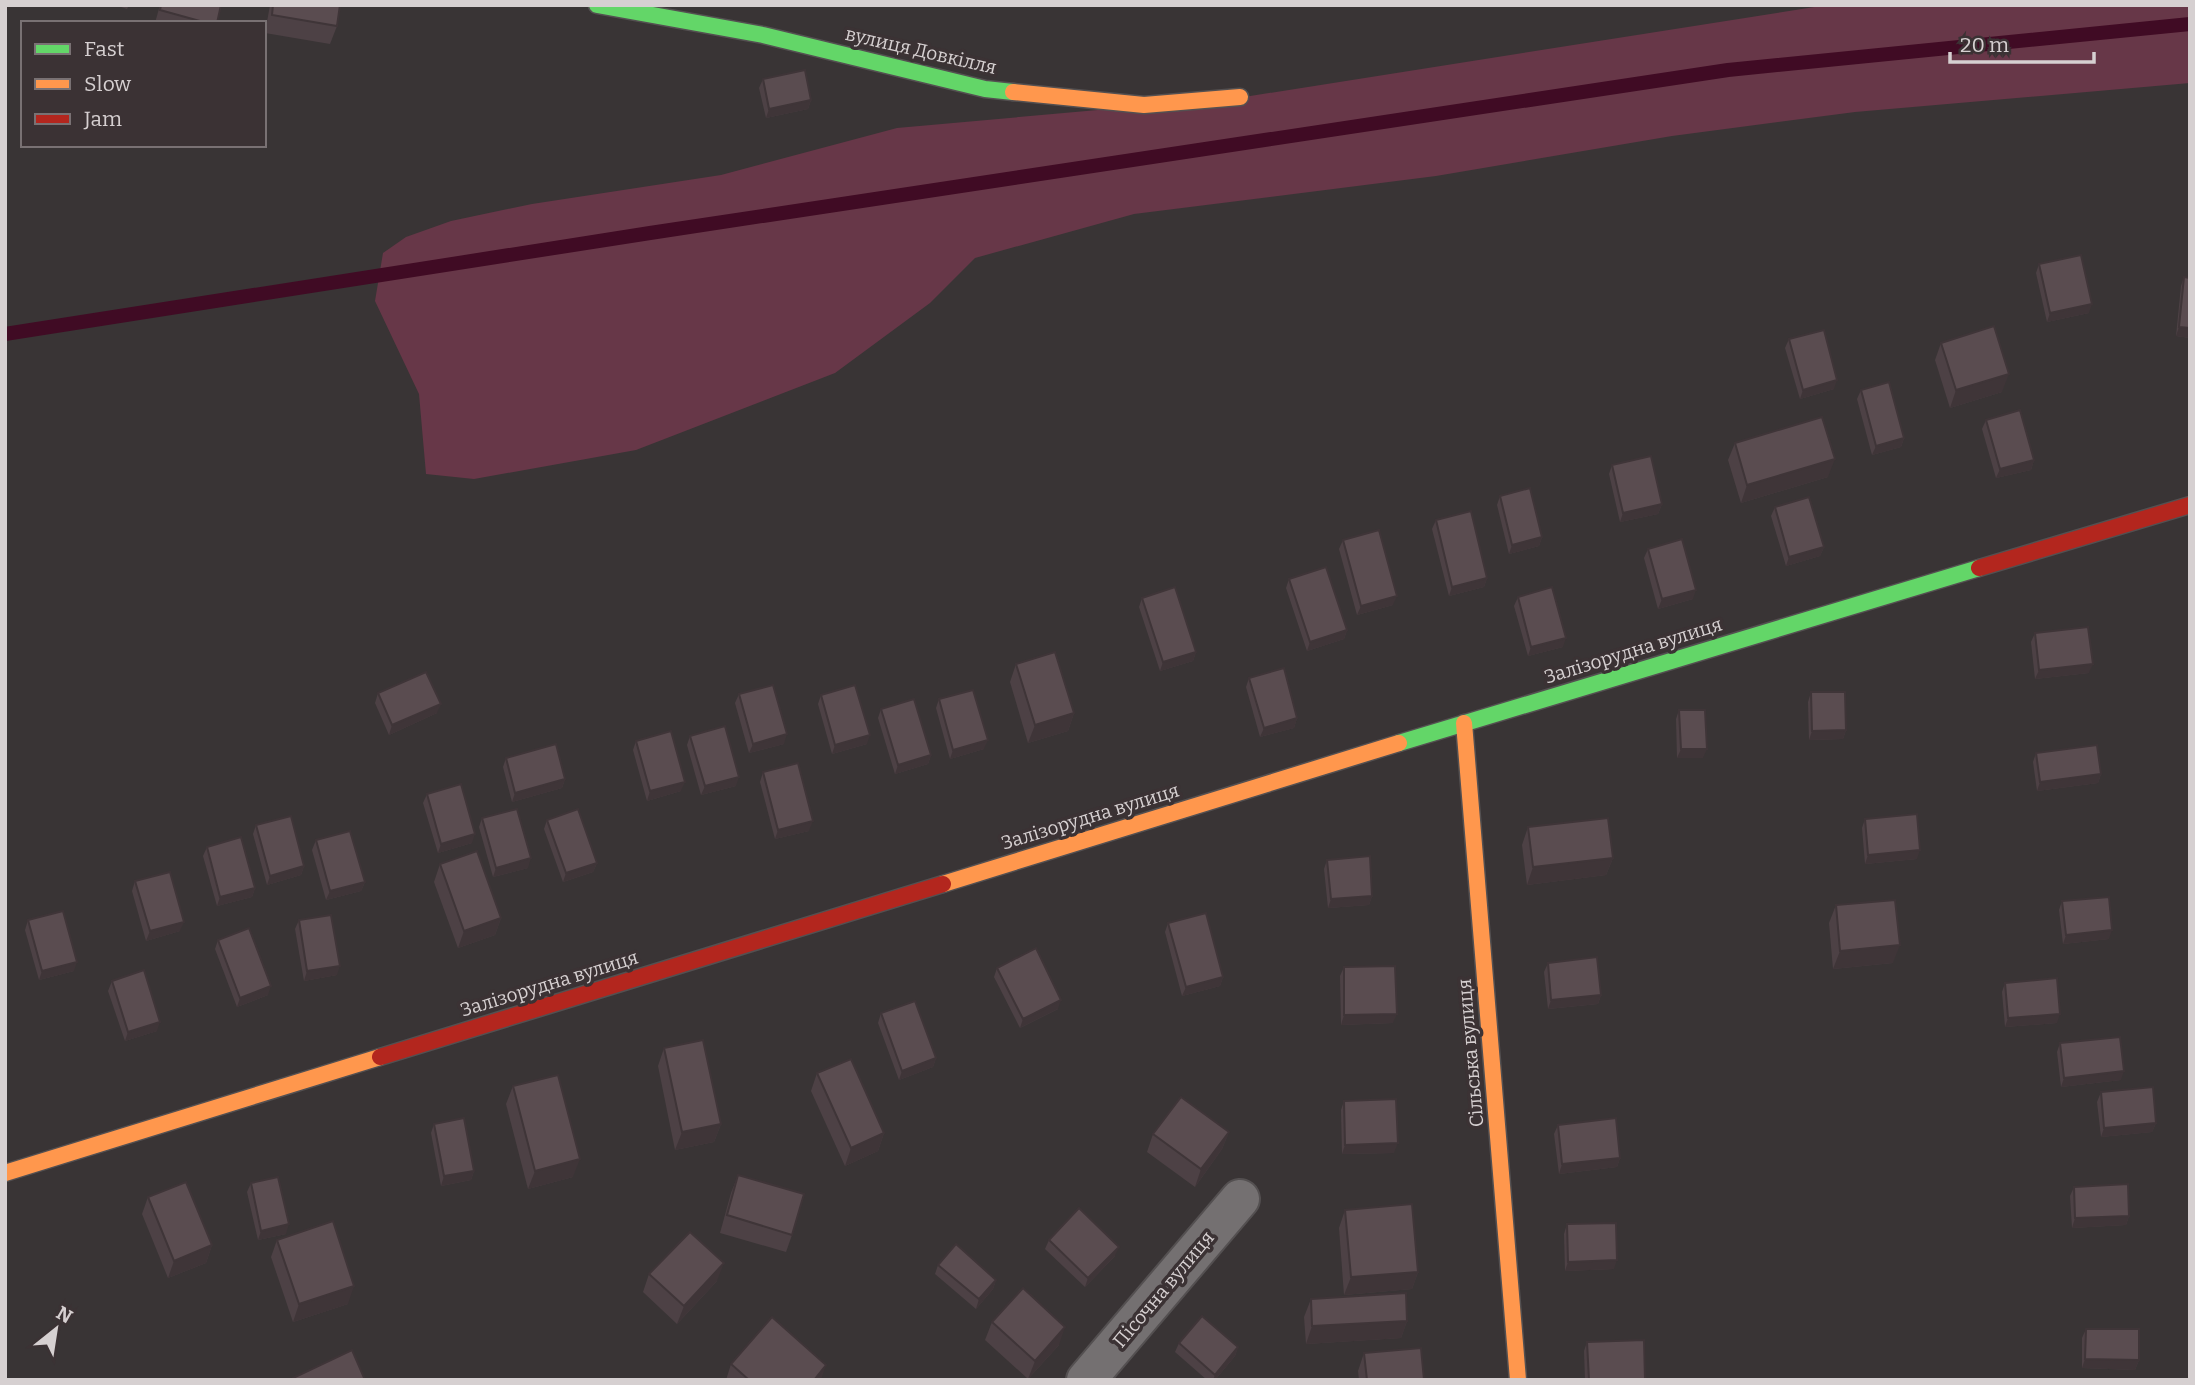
<svg xmlns="http://www.w3.org/2000/svg" width="2195" height="1385" font-family="Bitter,serif">
<style>
.green{fill:#673748}
.lines{fill:none;stroke-linecap:round;stroke-linejoin:round}
.stream{stroke:#400b24;stroke-width:14}
.street-casing{stroke:#545051;stroke-width:42}
.fast-casing{stroke:#545051;stroke-width:19}
.slow-casing{stroke:#545051;stroke-width:19}
.jam-casing{stroke:#545051;stroke-width:19}
.street{stroke:#747071;stroke-width:38}
.fast{stroke:#63d668;stroke-width:16}
.slow{stroke:#ff974d;stroke-width:16}
.jam{stroke:#b3261e;stroke-width:16}
.wall{fill:#4d4145}
.shaded-wall{fill:#3f3538}
.building{fill:#5a4c50;stroke:#3f3538;stroke-width:2}
.labels{text-anchor:middle;stroke-width:7;stroke-linejoin:round;paint-order:stroke}
.street-label{font-size:19px;fill:#d6d0d1;stroke:#3b3234}
</style>
<rect width="100%" height="100%" fill="#393435"/>
<polygon class="green" points="1827,5 2190,5 2190,83 1855,112 1672,136 1436,176 1134,214 975,258 930,303 835,373 636,450 474,479 426,474 419,394 375,301 383,253 406,237 451,221 532,204 721,175 897,128 1244,97"/>
<g class="lines">
<polyline class="stream" points="5,334 650,233 1728,70 2190,24"/>
<defs>
<polyline id="street" points="1086,1380 1240,1199"/>
<g id="fast">
<polyline points="597,5 763,35 985,89 1013,92"/>
<polyline points="1399,743 1979,568"/>
</g>
<g id="slow">
<polyline points="1013,92 1144,105 1240,97"/>
<polyline points="1464,723 1518,1380"/>
<polyline points="943,884 1399,743"/>
<polyline points="5,1173 380,1057"/>
</g>
<g id="jam">
<polyline points="1979,568 2190,505"/>
<polyline points="380,1057 943,884"/>
</g>
</defs>
<use href="#street" class="street-casing"/>
<use href="#fast" class="fast-casing"/>
<use href="#slow" class="slow-casing"/>
<use href="#jam" class="jam-casing"/>
<use href="#street" class="street"/>
<use href="#fast" class="fast"/>
<use href="#slow" class="slow"/>
<use href="#jam" class="jam"/>
</g>
<g class="wall">
<polygon points="115,5 129,5 127,9"/>
<polygon points="160,5 221,5 217,23 155,23"/>
<polygon points="270,5 340,5 337,26 330,44 265,33"/>
<polygon points="763,79 811,100 808,109 766,118 759,88"/>
<polygon points="2039,264 2089,313 2047,322 2036,273"/>
<polygon points="2184,277 2190,338 2176,336 2181,286"/>
<polygon points="1789,339 1834,389 1800,399 1785,348"/>
<polygon points="1941,343 2002,392 1950,408 1935,360"/>
<polygon points="1861,390 1904,438 1901,447 1872,455 1857,399"/>
<polygon points="1986,420 2034,460 2031,470 1996,478 1982,429"/>
<polygon points="1735,443 1828,477 1741,503 1728,460"/>
<polygon points="1612,465 1662,504 1658,514 1620,522 1609,474"/>
<polygon points="1500,496 1542,537 1539,546 1509,554 1497,505"/>
<polygon points="1775,507 1824,547 1820,556 1786,566 1771,516"/>
<polygon points="1436,520 1487,578 1484,587 1449,596 1432,529"/>
<polygon points="1343,540 1393,605 1357,615 1339,549"/>
<polygon points="1648,549 1693,599 1658,609 1644,558"/>
<polygon points="1289,579 1347,630 1344,639 1307,651 1286,588"/>
<polygon points="1518,597 1563,647 1528,656 1514,606"/>
<polygon points="1142,598 1196,652 1193,661 1160,671 1139,607"/>
<polygon points="2035,633 2089,673 2035,679 2031,642"/>
<polygon points="1016,664 1074,713 1068,731 1028,743 1010,682"/>
<polygon points="1249,678 1297,718 1294,728 1260,737 1246,687"/>
<polygon points="1811,692 1846,730 1843,739 1809,740 1808,702"/>
<polygon points="378,693 437,713 389,735 375,703"/>
<polygon points="739,694 784,744 749,753 735,703"/>
<polygon points="821,695 867,744 832,754 818,704"/>
<polygon points="939,699 984,749 950,759 936,708"/>
<polygon points="881,709 931,755 928,764 895,774 878,718"/>
<polygon points="1679,710 1703,758 1677,758 1676,719"/>
<polygon points="690,736 736,786 701,795 687,745"/>
<polygon points="636,741 681,791 647,801 633,750"/>
<polygon points="2036,753 2101,774 2098,783 2037,791 2033,762"/>
<polygon points="506,758 565,779 562,788 512,802 503,767"/>
<polygon points="763,772 809,831 775,839 760,782"/>
<polygon points="427,794 472,843 438,853 423,803"/>
<polygon points="482,818 528,868 493,877 479,827"/>
<polygon points="1865,819 1917,859 1865,864 1862,828"/>
<polygon points="547,820 597,863 593,872 563,882 544,829"/>
<polygon points="256,825 304,866 301,875 267,885 253,834"/>
<polygon points="1528,827 1613,858 1606,875 1527,885 1522,845"/>
<polygon points="316,840 365,882 361,891 326,900 312,850"/>
<polygon points="207,847 255,888 252,897 217,906 203,856"/>
<polygon points="1327,860 1372,896 1369,905 1328,908 1324,869"/>
<polygon points="440,864 501,918 495,935 458,948 434,882"/>
<polygon points="135,881 180,931 146,941 132,891"/>
<polygon points="2062,901 2109,939 2063,944 2059,910"/>
<polygon points="1836,905 1893,963 1833,969 1829,923"/>
<polygon points="28,920 74,971 39,980 25,930"/>
<polygon points="299,920 337,975 304,981 295,929"/>
<polygon points="1168,923 1223,977 1220,986 1182,996 1165,932"/>
<polygon points="218,940 268,995 237,1007 215,949"/>
<polygon points="1548,963 1601,995 1598,1004 1548,1009 1544,972"/>
<polygon points="1344,967 1393,1023 1341,1025 1340,976"/>
<polygon points="997,968 1058,1009 1020,1028 994,977"/>
<polygon points="112,981 157,1031 125,1041 108,991"/>
<polygon points="2005,983 2057,1023 2005,1027 2002,992"/>
<polygon points="881,1013 936,1058 933,1067 899,1080 878,1023"/>
<polygon points="2060,1043 2121,1080 2061,1087 2057,1052"/>
<polygon points="664,1048 721,1124 714,1142 675,1150 658,1066"/>
<polygon points="817,1073 884,1133 878,1151 845,1166 811,1091"/>
<polygon points="513,1086 573,1177 528,1189 506,1104"/>
<polygon points="2101,1092 2156,1123 2152,1132 2101,1137 2097,1102"/>
<polygon points="1344,1101 1394,1153 1342,1154 1341,1110"/>
<polygon points="434,1124 474,1171 471,1180 441,1186 431,1133"/>
<polygon points="1558,1125 1620,1158 1617,1167 1559,1174 1554,1134"/>
<polygon points="1229,1132 1222,1149 1195,1187 1147,1152 1153,1134"/>
<polygon points="738,1175 792,1235 786,1252 720,1233 731,1193"/>
<polygon points="251,1183 286,1234 258,1240 247,1192"/>
<polygon points="2074,1187 2129,1216 2126,1225 2072,1228 2070,1196"/>
<polygon points="148,1197 212,1245 206,1263 168,1278 142,1214"/>
<polygon points="1345,1210 1418,1272 1412,1289 1344,1295 1339,1228"/>
<polygon points="1567,1224 1614,1269 1565,1271 1564,1234"/>
<polygon points="277,1240 348,1304 293,1322 271,1257"/>
<polygon points="1049,1240 1115,1256 1085,1287 1045,1249"/>
<polygon points="938,1265 996,1280 993,1289 976,1309 935,1274"/>
<polygon points="649,1274 717,1281 677,1324 643,1292"/>
<polygon points="1311,1299 1407,1321 1401,1338 1306,1344 1304,1317"/>
<polygon points="992,1322 1059,1345 1028,1379 985,1340"/>
<polygon points="2086,1329 2139,1360 2135,1370 2082,1368 2082,1338"/>
<polygon points="1587,1342 1645,1380 1585,1380 1584,1351"/>
<polygon points="1179,1343 1238,1347 1235,1356 1215,1380 1207,1380 1175,1352"/>
<polygon points="1364,1353 1424,1380 1359,1380 1358,1371"/>
<polygon points="731,1364 821,1380 726,1380"/>
</g>
<g class="shaded-wall">
<polygon points="811,100 808,109 766,118 769,109"/>
<polygon points="2092,304 2089,313 2047,322 2050,313"/>
<polygon points="2179,327 2190,328 2190,338 2176,336"/>
<polygon points="2009,374 2002,392 1950,408 1956,390"/>
<polygon points="1837,380 1834,389 1800,399 1803,390"/>
<polygon points="1904,438 1901,447 1872,455 1876,446"/>
<polygon points="1835,459 1828,477 1741,503 1747,485"/>
<polygon points="2034,460 2031,470 1996,478 2000,469"/>
<polygon points="1662,504 1658,514 1620,522 1623,513"/>
<polygon points="1542,537 1539,546 1509,554 1512,545"/>
<polygon points="1824,547 1820,556 1786,566 1789,557"/>
<polygon points="1487,578 1484,587 1449,596 1452,587"/>
<polygon points="1696,590 1693,599 1658,609 1662,599"/>
<polygon points="1397,596 1393,605 1357,615 1361,606"/>
<polygon points="1347,630 1344,639 1307,651 1310,642"/>
<polygon points="1566,638 1563,647 1528,656 1531,647"/>
<polygon points="1196,652 1193,661 1160,671 1163,662"/>
<polygon points="2093,664 2089,673 2035,679 2039,670"/>
<polygon points="441,704 437,713 389,735 392,725"/>
<polygon points="1074,713 1068,731 1028,743 1035,725"/>
<polygon points="1297,718 1294,728 1260,737 1264,728"/>
<polygon points="1846,730 1843,739 1809,740 1812,731"/>
<polygon points="787,734 784,744 749,753 753,744"/>
<polygon points="870,735 867,744 832,754 835,745"/>
<polygon points="988,740 984,749 950,759 953,750"/>
<polygon points="1681,749 1707,749 1703,758 1677,758"/>
<polygon points="931,755 928,764 895,774 898,765"/>
<polygon points="2101,774 2098,783 2037,791 2040,782"/>
<polygon points="739,777 736,786 701,795 705,786"/>
<polygon points="565,779 562,788 512,802 515,793"/>
<polygon points="685,782 681,791 647,801 650,791"/>
<polygon points="813,821 809,831 775,839 778,830"/>
<polygon points="475,834 472,843 438,853 441,844"/>
<polygon points="1920,850 1917,859 1865,864 1868,855"/>
<polygon points="531,858 528,868 493,877 496,868"/>
<polygon points="1613,858 1606,875 1527,885 1533,867"/>
<polygon points="597,863 593,872 563,882 566,873"/>
<polygon points="304,866 301,875 267,885 270,876"/>
<polygon points="365,882 361,891 326,900 330,891"/>
<polygon points="255,888 252,897 217,906 220,897"/>
<polygon points="1372,896 1369,905 1328,908 1331,899"/>
<polygon points="501,918 495,935 458,948 464,931"/>
<polygon points="184,922 180,931 146,941 150,931"/>
<polygon points="2112,930 2109,939 2063,944 2066,935"/>
<polygon points="1900,945 1893,963 1833,969 1840,951"/>
<polygon points="77,962 74,971 39,980 42,971"/>
<polygon points="340,966 337,975 304,981 307,971"/>
<polygon points="1223,977 1220,986 1182,996 1186,987"/>
<polygon points="271,986 268,995 237,1007 240,998"/>
<polygon points="1601,995 1598,1004 1548,1009 1551,1000"/>
<polygon points="1061,1000 1058,1009 1020,1028 1023,1019"/>
<polygon points="1397,1014 1393,1023 1341,1025 1344,1015"/>
<polygon points="2060,1014 2057,1023 2005,1027 2008,1018"/>
<polygon points="160,1022 157,1031 125,1041 128,1032"/>
<polygon points="936,1058 933,1067 899,1080 902,1071"/>
<polygon points="2124,1071 2121,1080 2061,1087 2064,1078"/>
<polygon points="2156,1123 2152,1132 2101,1137 2104,1128"/>
<polygon points="721,1124 714,1142 675,1150 682,1132"/>
<polygon points="1229,1132 1222,1149 1195,1187 1201,1169"/>
<polygon points="884,1133 878,1151 845,1166 851,1148"/>
<polygon points="1398,1143 1394,1153 1342,1154 1345,1145"/>
<polygon points="1620,1158 1617,1167 1559,1174 1562,1164"/>
<polygon points="580,1159 573,1177 528,1189 535,1171"/>
<polygon points="474,1171 471,1180 441,1186 444,1176"/>
<polygon points="2129,1216 2126,1225 2072,1228 2075,1218"/>
<polygon points="289,1224 286,1234 258,1240 261,1231"/>
<polygon points="212,1245 206,1263 168,1278 174,1261"/>
<polygon points="1119,1247 1115,1256 1085,1287 1088,1278"/>
<polygon points="1617,1260 1614,1269 1565,1271 1568,1262"/>
<polygon points="724,1263 717,1281 677,1324 684,1306"/>
<polygon points="1418,1272 1412,1289 1344,1295 1351,1277"/>
<polygon points="996,1280 993,1289 976,1309 979,1299"/>
<polygon points="354,1286 348,1304 293,1322 299,1304"/>
<polygon points="1407,1321 1401,1338 1306,1344 1312,1326"/>
<polygon points="1065,1327 1059,1345 1028,1379 1035,1361"/>
<polygon points="1238,1347 1235,1356 1215,1380 1213,1380 1215,1375"/>
<polygon points="2085,1359 2139,1360 2135,1370 2082,1368"/>
<polygon points="826,1365 821,1380 814,1380"/>
</g>
<g class="building">
<polygon points="161,5 221,5 217,23 207,23 160,10"/>
<polygon points="273,5 340,5 337,26 272,15"/>
<polygon points="805,70 811,100 769,109 763,79"/>
<polygon points="2081,255 2092,304 2050,313 2039,264"/>
<polygon points="2184,277 2190,278 2190,328 2179,327"/>
<polygon points="1994,326 2009,374 1956,390 1941,343"/>
<polygon points="1824,330 1837,380 1803,390 1789,339"/>
<polygon points="1889,382 1904,438 1876,446 1861,390"/>
<polygon points="2020,410 2034,460 2000,469 1986,420"/>
<polygon points="1822,417 1835,459 1747,485 1735,443"/>
<polygon points="1651,456 1662,504 1623,513 1612,465"/>
<polygon points="1530,488 1542,537 1512,545 1500,496"/>
<polygon points="1809,497 1824,547 1789,557 1775,507"/>
<polygon points="1471,511 1487,578 1452,587 1436,520"/>
<polygon points="1379,530 1397,596 1361,606 1343,540"/>
<polygon points="1682,539 1696,590 1662,599 1648,549"/>
<polygon points="1326,567 1347,630 1310,642 1289,579"/>
<polygon points="1175,587 1196,652 1163,662 1142,598"/>
<polygon points="1552,587 1566,638 1531,647 1518,597"/>
<polygon points="2088,627 2093,664 2039,670 2035,633"/>
<polygon points="1055,652 1074,713 1035,725 1016,664"/>
<polygon points="1284,668 1297,718 1264,728 1249,678"/>
<polygon points="426,672 441,704 392,725 378,693"/>
<polygon points="773,685 787,734 753,744 739,694"/>
<polygon points="855,685 870,735 835,745 821,695"/>
<polygon points="973,690 988,740 953,750 939,699"/>
<polygon points="1811,692 1845,692 1846,730 1812,731"/>
<polygon points="914,699 931,755 898,765 881,709"/>
<polygon points="1679,710 1705,710 1707,749 1681,749"/>
<polygon points="725,726 739,777 705,786 690,736"/>
<polygon points="671,731 685,782 650,791 636,741"/>
<polygon points="556,744 565,779 515,793 506,758"/>
<polygon points="2097,745 2101,774 2040,782 2036,753"/>
<polygon points="798,763 813,821 778,830 763,772"/>
<polygon points="461,784 475,834 441,844 427,794"/>
<polygon points="517,809 531,858 496,868 482,818"/>
<polygon points="578,809 597,863 566,873 547,820"/>
<polygon points="1917,814 1920,850 1868,855 1865,819"/>
<polygon points="291,816 304,866 270,876 256,825"/>
<polygon points="1608,818 1613,858 1533,867 1528,827"/>
<polygon points="350,831 365,882 330,891 316,840"/>
<polygon points="241,837 255,888 220,897 207,847"/>
<polygon points="477,851 501,918 464,931 440,864"/>
<polygon points="1370,856 1372,896 1331,899 1327,860"/>
<polygon points="170,872 184,922 150,931 135,881"/>
<polygon points="2109,897 2112,930 2066,935 2062,901"/>
<polygon points="1895,900 1900,945 1840,951 1836,905"/>
<polygon points="63,911 77,962 42,971 28,920"/>
<polygon points="1206,913 1223,977 1186,987 1168,923"/>
<polygon points="331,915 340,966 307,971 299,920"/>
<polygon points="249,928 271,986 240,998 218,940"/>
<polygon points="1036,948 1061,1000 1023,1019 997,968"/>
<polygon points="1597,957 1601,995 1551,1000 1548,963"/>
<polygon points="1395,966 1397,1014 1344,1015 1344,967"/>
<polygon points="144,970 160,1022 128,1032 112,981"/>
<polygon points="2057,978 2060,1014 2008,1018 2005,983"/>
<polygon points="915,1001 936,1058 902,1071 881,1013"/>
<polygon points="2120,1037 2124,1071 2064,1078 2060,1043"/>
<polygon points="703,1040 721,1124 682,1132 664,1048"/>
<polygon points="851,1059 884,1133 851,1148 817,1073"/>
<polygon points="558,1075 580,1159 535,1171 513,1086"/>
<polygon points="2153,1087 2156,1123 2104,1128 2101,1092"/>
<polygon points="1181,1097 1229,1132 1201,1169 1153,1134"/>
<polygon points="1396,1099 1398,1143 1345,1145 1344,1101"/>
<polygon points="464,1118 474,1171 444,1176 434,1124"/>
<polygon points="1616,1118 1620,1158 1562,1164 1558,1125"/>
<polygon points="738,1175 804,1194 792,1235 727,1215"/>
<polygon points="278,1177 289,1224 261,1231 251,1183"/>
<polygon points="186,1182 212,1245 174,1261 148,1197"/>
<polygon points="2128,1184 2129,1216 2075,1218 2074,1187"/>
<polygon points="1412,1204 1418,1272 1351,1277 1345,1210"/>
<polygon points="1079,1208 1119,1247 1088,1278 1049,1240"/>
<polygon points="333,1221 354,1286 299,1304 277,1240"/>
<polygon points="1616,1223 1617,1260 1568,1262 1567,1224"/>
<polygon points="690,1232 724,1263 684,1306 649,1274"/>
<polygon points="956,1244 996,1280 979,1299 938,1265"/>
<polygon points="1023,1288 1065,1327 1035,1361 992,1322"/>
<polygon points="1406,1293 1407,1321 1312,1326 1311,1299"/>
<polygon points="1202,1316 1238,1347 1215,1375 1179,1343"/>
<polygon points="772,1317 826,1365 814,1380 749,1380 731,1364"/>
<polygon points="2086,1329 2139,1329 2139,1360 2085,1359"/>
<polygon points="1644,1340 1645,1380 1589,1380 1587,1342"/>
<polygon points="1421,1348 1424,1380 1367,1380 1364,1353"/>
<polygon points="352,1350 365,1380 294,1380 293,1378"/>
</g>
<g class="labels">
<g class="street-label">
<text transform="translate(921 50) rotate(13)" y="7">вулиця Довкілля</text>
<text transform="translate(1633 650) rotate(-17)" y="7">Залізорудна вулиця</text>
<text transform="translate(1090 816) rotate(-17)" y="7">Залізорудна вулиця</text>
<text transform="translate(549 983) rotate(-17)" y="7">Залізорудна вулиця</text>
<text transform="translate(1470 1053) rotate(-95)" y="7">Сільська вулиця</text>
<text transform="translate(1163 1289) rotate(-50)" y="7">Пісочна вулиця</text>
</g>
</g>
<rect width="2195" height="1385" fill="none" stroke="#d6d0d1" stroke-width="14"/>
<rect x="21" y="21" width="245" height="126" fill="#3b3234" stroke="#797173" stroke-width="2"/>
<rect x="35" y="44" width="35" height="10" fill="#63d668" stroke="#797173" stroke-width="2"/>
<text x="84" y="56" font-size="21" fill="#d6d0d1">Fast</text>
<rect x="35" y="79" width="35" height="10" fill="#ff974d" stroke="#797173" stroke-width="2"/>
<text x="84" y="91" font-size="21" fill="#d6d0d1">Slow</text>
<rect x="35" y="114" width="35" height="10" fill="#b3261e" stroke="#797173" stroke-width="2"/>
<text x="84" y="126" font-size="21" fill="#d6d0d1">Jam</text>
<g transform="translate(56 1329) rotate(30)" stroke="#3b3234" stroke-width="5" paint-order="stroke">
<path d="M0-5L12 26L0 18L-12 26Z" fill="#d6d0d1"/>
<text y="-10" font-size="19" font-weight="bold" text-anchor="middle" fill="#d6d0d1">N</text>
</g>
<path d="M1950 52v10h144v-10" fill="none" stroke="#d6d0d1" stroke-width="3.5"/>
<text x="1960" y="52" font-size="21" fill="#d6d0d1" stroke="#3b3234" stroke-width="5" paint-order="stroke">20 m</text>
</svg>
